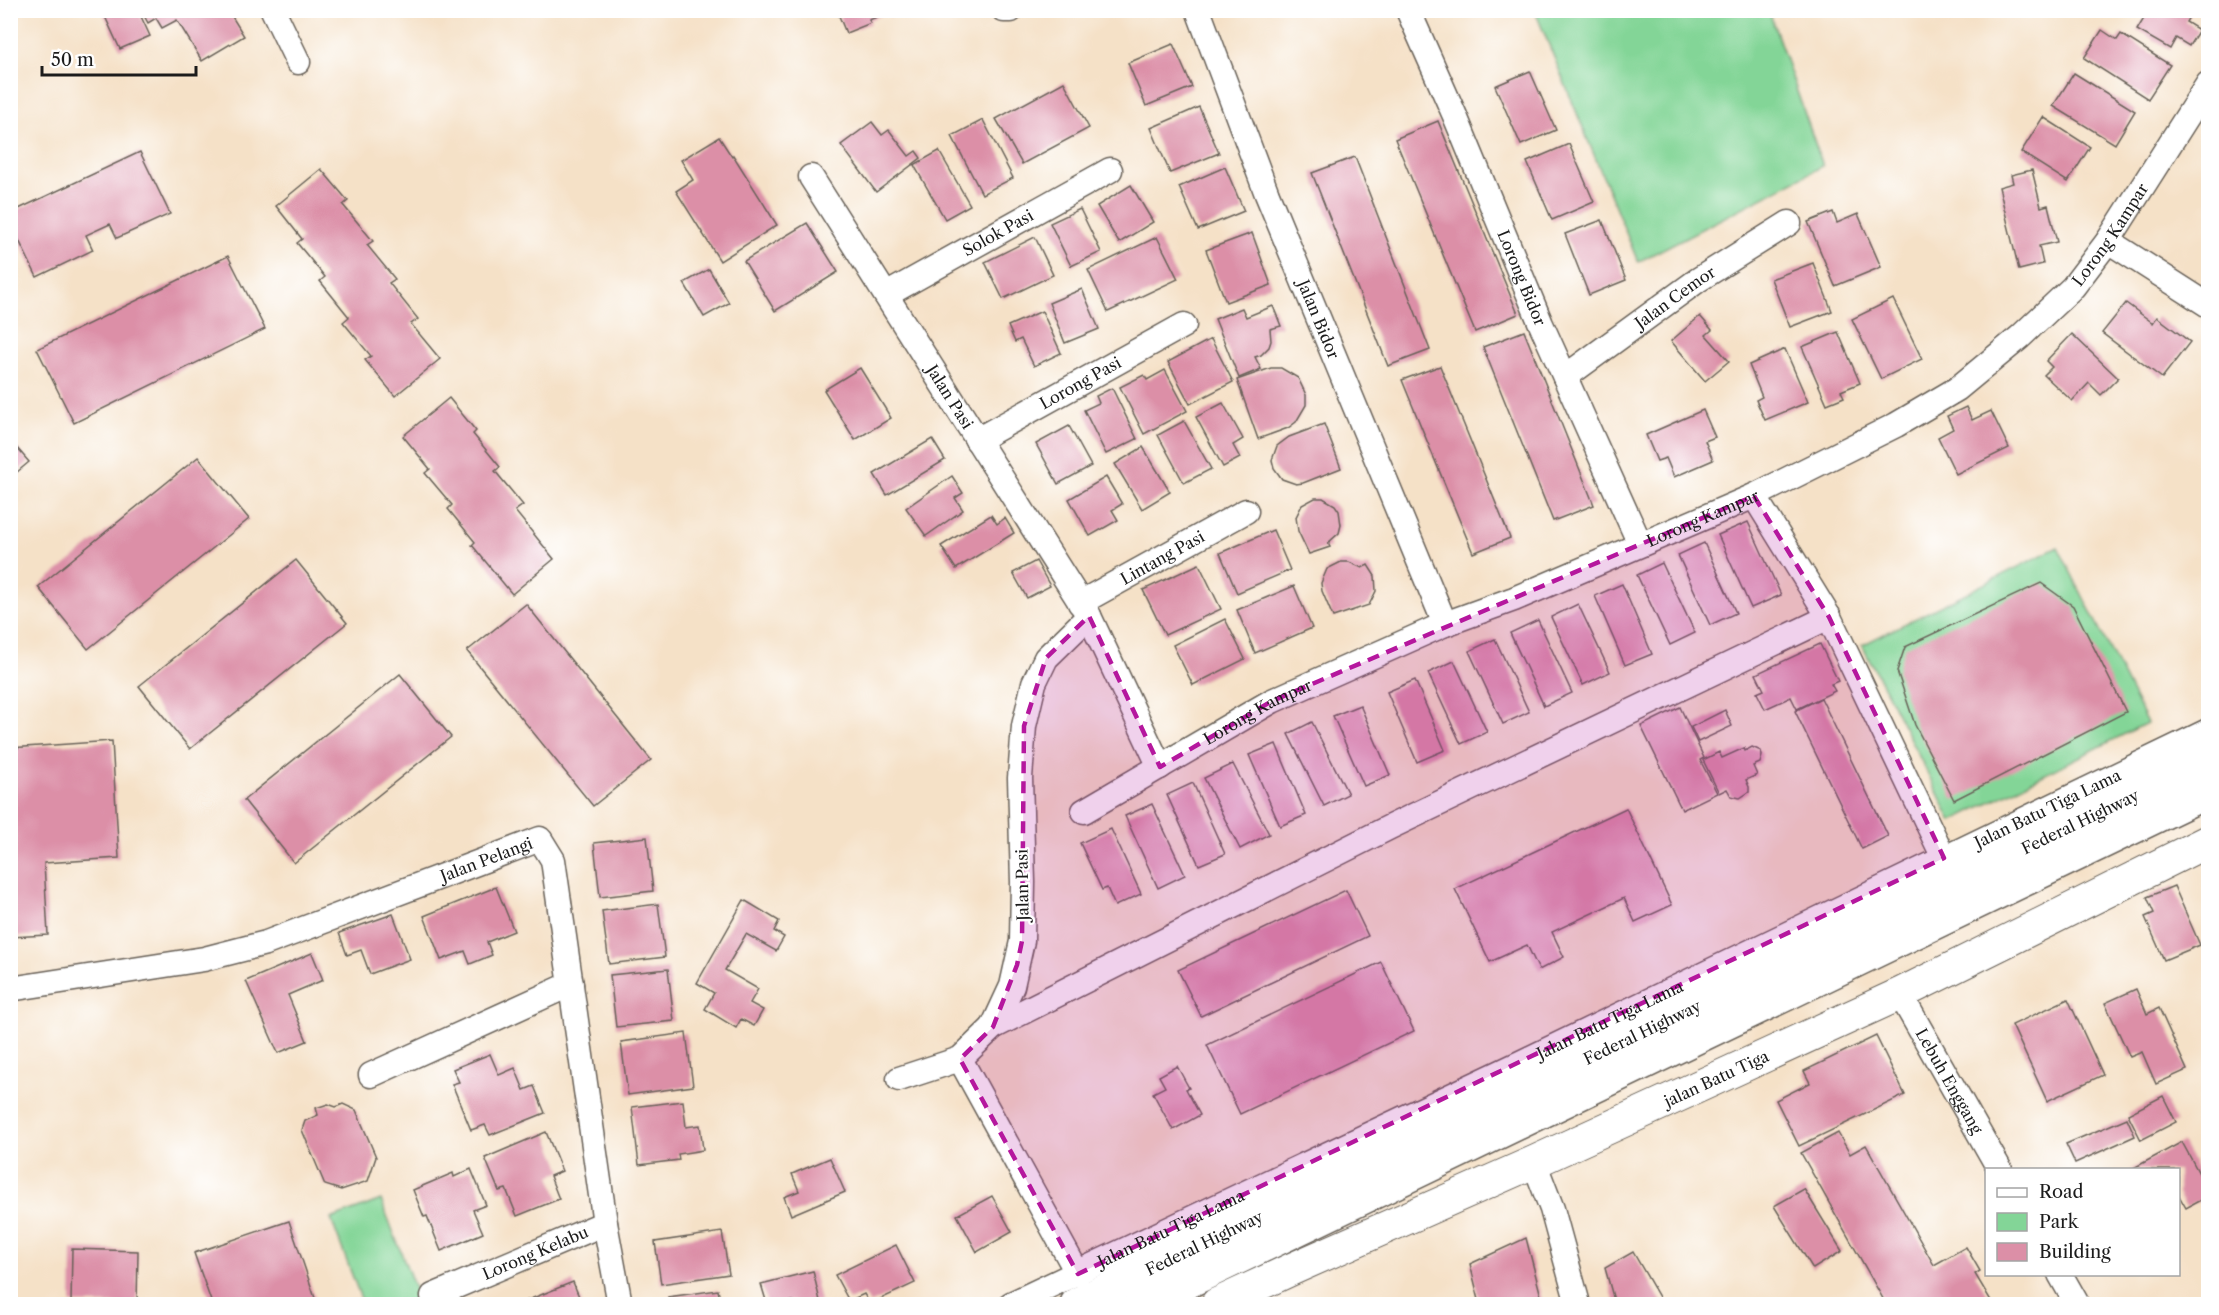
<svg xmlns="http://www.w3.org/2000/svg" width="2219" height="1315" font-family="'Libre Caslon Text',serif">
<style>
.green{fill:#83d597;stroke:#50785a;stroke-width:1.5}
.building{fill:#dc8fa7}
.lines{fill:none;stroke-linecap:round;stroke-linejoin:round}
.minor-casing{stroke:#686158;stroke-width:27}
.tertiary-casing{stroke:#686158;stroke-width:34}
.trunk-casing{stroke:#686158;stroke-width:36}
.minor{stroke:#fff;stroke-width:24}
.tertiary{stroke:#fff;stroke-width:32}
.trunk{stroke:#fff;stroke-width:33}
.marked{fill:#b5179e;fill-opacity:0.2;stroke:#b5179e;stroke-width:4.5;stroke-dasharray:12 8;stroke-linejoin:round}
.labels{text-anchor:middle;stroke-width:4.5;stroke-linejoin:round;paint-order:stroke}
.street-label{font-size:16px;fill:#1c1c1c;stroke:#fff}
</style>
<rect width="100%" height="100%" fill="#fff"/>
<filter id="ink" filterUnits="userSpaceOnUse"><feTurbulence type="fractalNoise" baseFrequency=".0167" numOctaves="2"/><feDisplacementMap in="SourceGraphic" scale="12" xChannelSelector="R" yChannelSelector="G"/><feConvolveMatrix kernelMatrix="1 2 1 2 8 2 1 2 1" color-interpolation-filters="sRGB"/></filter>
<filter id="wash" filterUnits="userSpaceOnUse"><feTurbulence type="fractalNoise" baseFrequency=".008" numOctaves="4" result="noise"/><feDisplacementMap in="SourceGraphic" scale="24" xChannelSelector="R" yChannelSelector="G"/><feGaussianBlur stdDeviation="1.35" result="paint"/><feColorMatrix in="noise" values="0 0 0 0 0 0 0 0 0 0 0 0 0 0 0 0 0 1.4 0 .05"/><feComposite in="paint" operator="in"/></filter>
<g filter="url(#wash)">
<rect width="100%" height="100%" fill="#f5e1c7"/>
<g class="green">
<polygon points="1535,11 1769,11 1823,166 1638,262"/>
<polygon points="2058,547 2147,723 1952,821 1862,645"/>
<polygon points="381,1200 421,1304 363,1304 331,1219"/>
</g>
<g id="blocks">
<g class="building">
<polygon points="102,10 138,10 150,36 120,49"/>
<polygon points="141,10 228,10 244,36 202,61 177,20 162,28 156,18 148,23"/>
<polygon points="854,10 902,10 902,12 889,17 887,13 869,20 871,23 846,33 839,16"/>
<polygon points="2149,10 2193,10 2186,22 2199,30 2189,46 2176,38 2170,49 2137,30"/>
<polygon points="2102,30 2117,40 2121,34 2170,65 2148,99 2084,58"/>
<polygon points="1173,44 1192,87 1146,106 1128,63"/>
<polygon points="1530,71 1556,130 1521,145 1495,86"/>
<polygon points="2074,73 2135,111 2115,144 2053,106"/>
<polygon points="1064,82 1089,128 1022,164 996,119"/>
<polygon points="1199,107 1219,153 1170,173 1151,128"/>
<polygon points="2043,117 2090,147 2068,182 2021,152"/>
<polygon points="983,120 1013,178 982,194 952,136"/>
<polygon points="1438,121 1518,314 1475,332 1395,139"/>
<polygon points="872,122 882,135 889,130 909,156 916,151 921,158 876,192 841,145"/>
<polygon points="719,137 732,157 733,155 777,225 720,261 676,191 693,180 681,160"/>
<polygon points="1569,144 1594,202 1552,220 1527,162"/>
<polygon points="939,151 970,205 945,219 914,165"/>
<polygon points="140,152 170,214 117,238 110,224 86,235 93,250 37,277 10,222 10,213"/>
<polygon points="1355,157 1430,350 1388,366 1312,173"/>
<polygon points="1225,167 1244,211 1198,230 1179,187"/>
<polygon points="321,169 348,201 343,205 373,241 367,245 395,279 389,283 418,319 411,324 440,359 395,396 365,360 371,356 343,322 349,317 320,281 325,277 297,243 302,239 276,206"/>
<polygon points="2032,170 2041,207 2048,205 2057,242 2039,246 2043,264 2019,270 1999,187 2013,183 2011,175"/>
<polygon points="1131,185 1153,222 1119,243 1097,206"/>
<polygon points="1080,209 1101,252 1071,266 1050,223"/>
<polygon points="1833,212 1837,223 1858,214 1881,267 1835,286 1808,222"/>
<polygon points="1602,220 1626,280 1589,295 1565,234"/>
<polygon points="807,223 838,272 775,311 744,261"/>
<polygon points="1252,233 1271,285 1226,302 1206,250"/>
<polygon points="1035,237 1053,275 1003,299 985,262"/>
<polygon points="1157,237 1178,279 1108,312 1088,270"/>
<polygon points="228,256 265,329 74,423 37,349"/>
<polygon points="1813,263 1832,311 1790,327 1771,279"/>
<polygon points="709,269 729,303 704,317 684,283"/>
<polygon points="1082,289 1099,329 1065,343 1049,303"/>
<polygon points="1893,299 1922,359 1881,379 1852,319"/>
<polygon points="2126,303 2153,323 2157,317 2190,342 2162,378 2102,333"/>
<polygon points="1273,306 1281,326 1270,329 1271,341 1269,347 1261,355 1255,357 1261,369 1239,378 1215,319 1242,308 1246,317"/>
<polygon points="1042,311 1061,353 1034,366 1021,339 1015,342 1008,326"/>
<polygon points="1700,316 1712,330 1706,335 1729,361 1705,381 1671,341"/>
<polygon points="1524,331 1594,505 1553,521 1483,347"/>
<polygon points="1838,332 1860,383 1841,391 1844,397 1827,404 1802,347"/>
<polygon points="2072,334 2118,378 2101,395 2089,383 2072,401 2044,375 2052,367 2046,361"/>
<polygon points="1211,339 1233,382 1190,404 1168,362"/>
<polygon points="1785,349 1808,402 1765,420 1756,400 1762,397 1749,365"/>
<polygon points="1440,366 1510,538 1473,553 1402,380"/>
<polygon points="860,368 891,418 855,440 824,390"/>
<polygon points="1271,368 1281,368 1298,378 1306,395 1306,405 1296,422 1288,428 1258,439 1237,380"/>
<polygon points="1165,370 1187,411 1144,434 1120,387 1144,375 1147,380"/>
<polygon points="1112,388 1137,439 1106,454 1084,410 1099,403 1096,396"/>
<polygon points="449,398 476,431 473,434 500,467 495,471 523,505 515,511 554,559 512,594 472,545 475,542 448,509 452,505 425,473 430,469 403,436"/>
<polygon points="1223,403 1243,439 1233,445 1240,458 1223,467 1196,417"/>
<polygon points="1966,407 1972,420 1991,411 2009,448 1956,474 1938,437 1953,429 1947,416"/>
<polygon points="1703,410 1715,437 1705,441 1713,460 1674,477 1666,458 1657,461 1646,435"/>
<polygon points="1184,421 1211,469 1184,483 1158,435"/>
<polygon points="1324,424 1341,468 1303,483 1296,484 1282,479 1274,468 1272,460 1277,446 1289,437"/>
<polygon points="1069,426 1091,466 1058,484 1036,444"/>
<polygon points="932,439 945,460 887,495 874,474"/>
<polygon points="10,440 29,462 10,478"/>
<polygon points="1143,447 1170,492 1142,509 1115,464"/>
<polygon points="198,457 249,519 88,649 38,587"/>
<polygon points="952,476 963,493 955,498 963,510 926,536 906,508"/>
<polygon points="1106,477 1122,504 1112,510 1118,520 1090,536 1069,499"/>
<polygon points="1315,498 1323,498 1335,505 1339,511 1341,525 1339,533 1328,543 1330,547 1309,554 1298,531 1296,517 1302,505"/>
<polygon points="991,515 997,524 1005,518 1014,533 956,569 941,546"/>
<polygon points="1748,522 1781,595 1751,608 1718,535"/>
<polygon points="1273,530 1290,570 1237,593 1220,553"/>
<polygon points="1704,543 1736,613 1710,625 1678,555"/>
<polygon points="296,560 347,623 190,749 139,686"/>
<polygon points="1036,561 1050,586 1027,598 1013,573"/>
<polygon points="1341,562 1349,562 1362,568 1368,565 1375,576 1376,591 1369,605 1333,617 1322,591 1321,583 1327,569"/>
<polygon points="1662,563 1695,633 1670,645 1637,575"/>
<polygon points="1199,564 1221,609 1165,635 1143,590"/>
<polygon points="2041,583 2073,606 2126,712 1954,800 1915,725 1897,671 1905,647"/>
<polygon points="1622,584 1652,654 1625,665 1595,596"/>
<polygon points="1294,586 1312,628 1255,653 1237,610"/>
<polygon points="526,604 651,760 593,806 467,651"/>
<polygon points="1578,604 1610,672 1583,685 1551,617"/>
<polygon points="1225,619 1245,659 1193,685 1173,645"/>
<polygon points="1538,620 1572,693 1544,706 1510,633"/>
<polygon points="1495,639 1529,712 1503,724 1469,651"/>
<polygon points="1820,644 1838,681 1831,684 1835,691 1797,709 1791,697 1765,709 1757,693 1764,690 1756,674"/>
<polygon points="1454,661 1487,732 1461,744 1428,673"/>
<polygon points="400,674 451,737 294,863 244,800"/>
<polygon points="1415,680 1445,750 1417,762 1387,692"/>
<polygon points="1821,698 1888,836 1862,849 1795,711"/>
<polygon points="1360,705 1390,775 1364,786 1333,716"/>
<polygon points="1680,707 1704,758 1700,760 1717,793 1682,810 1641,726"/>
<polygon points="1725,710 1732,726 1698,742 1691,727"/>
<polygon points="1312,722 1348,794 1324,806 1288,734"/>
<polygon points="112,741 119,858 44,863 48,935 10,937 10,748"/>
<polygon points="1276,744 1306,815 1280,826 1249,755"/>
<polygon points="1752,747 1761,751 1762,756 1760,763 1753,766 1757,775 1746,780 1749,787 1749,792 1740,798 1731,796 1727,789 1719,793 1703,760 1719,752 1722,758 1744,748 1745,751"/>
<polygon points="1233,764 1269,834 1240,849 1204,778"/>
<polygon points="1193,783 1225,854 1199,865 1167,795"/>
<polygon points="1152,804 1185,875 1158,888 1125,816"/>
<polygon points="1626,808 1672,905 1635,922 1624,898 1552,932 1564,957 1539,970 1527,945 1490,962 1455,889"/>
<polygon points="1111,829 1141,894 1115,906 1107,888 1102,890 1080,843"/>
<polygon points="647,837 653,891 600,897 594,843"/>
<polygon points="2174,886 2200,945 2164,960 2145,917 2154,913 2147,897"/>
<polygon points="496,887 514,931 487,942 492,955 470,964 465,951 441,960 424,916"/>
<polygon points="1346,890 1368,936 1201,1016 1178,970"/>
<polygon points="744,900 779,921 774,931 784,937 776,951 746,934 725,970 758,989 750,1003 763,1010 754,1026 741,1019 736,1028 705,1009 714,993 697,983"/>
<polygon points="658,904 665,957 609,964 602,911"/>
<polygon points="393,914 410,959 370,974 361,950 347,955 339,933"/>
<polygon points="312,953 323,980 288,995 307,1041 278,1053 246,981"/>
<polygon points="1381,962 1414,1031 1240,1114 1207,1045"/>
<polygon points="668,969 674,1021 616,1027 610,975"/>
<polygon points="2136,989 2147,1014 2159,1008 2187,1070 2156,1084 2142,1052 2130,1057 2105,1003"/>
<polygon points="2068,999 2103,1075 2047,1101 2012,1025"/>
<polygon points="686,1033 693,1086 628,1095 621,1042"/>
<polygon points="1876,1036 1905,1095 1799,1146 1776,1100 1810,1083 1804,1071"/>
<polygon points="490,1054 499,1075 515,1068 524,1090 534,1086 545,1113 490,1135 485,1125 471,1130 452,1084 459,1082 453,1069"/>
<polygon points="1177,1066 1189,1088 1186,1089 1200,1115 1173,1130 1153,1093 1165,1087 1159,1076"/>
<polygon points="2163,1096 2176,1122 2141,1140 2128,1114"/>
<polygon points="683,1101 686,1127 700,1125 703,1150 678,1154 679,1160 639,1165 632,1107"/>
<polygon points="328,1104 336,1107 343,1104 356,1110 376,1157 368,1181 341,1190 325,1185 302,1130 305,1121 318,1115 316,1108"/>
<polygon points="2127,1118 2135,1136 2075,1163 2066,1144"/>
<polygon points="546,1132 562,1171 550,1176 559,1199 517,1216 506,1189 499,1191 485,1158"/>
<polygon points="1838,1133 1850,1154 1866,1145 1934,1265 1966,1247 1980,1271 1975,1274 1993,1304 1886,1304 1801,1153"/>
<polygon points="2182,1142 2208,1190 2208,1196 2186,1208 2178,1194 2178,1170 2130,1170"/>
<polygon points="830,1158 845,1192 791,1215 784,1197 799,1191 792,1174"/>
<polygon points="471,1169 486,1205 473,1210 483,1233 441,1251 427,1216 424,1217 413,1190 453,1173 454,1177"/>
<polygon points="1804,1189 1842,1251 1813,1269 1774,1206"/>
<polygon points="992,1196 1012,1232 977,1252 957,1215"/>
<polygon points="289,1221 317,1304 212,1304 194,1253"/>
<polygon points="722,1232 729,1274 661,1284 655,1242"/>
<polygon points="1526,1238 1543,1304 1480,1304 1470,1264"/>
<polygon points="896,1245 915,1283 870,1304 864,1294 849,1301 835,1275"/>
<polygon points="72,1249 138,1251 137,1304 71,1304"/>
<polygon points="1633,1252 1663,1304 1615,1304 1605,1268"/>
<polygon points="813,1271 820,1301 806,1304 794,1304 793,1301 779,1304 767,1304 761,1284"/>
<polygon points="573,1282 582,1304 518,1304"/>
<polygon points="718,1290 721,1304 669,1304 668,1297"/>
</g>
</g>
</g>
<g filter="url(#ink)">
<use href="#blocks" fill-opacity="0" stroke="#686158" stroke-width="1.5"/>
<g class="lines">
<defs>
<g id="minor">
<polyline points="273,10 298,62"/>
<polyline points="1004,10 1011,10"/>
<path id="s1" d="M1198,10l69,184 178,430"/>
<path id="s2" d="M1408,10l47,106 86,208 99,220"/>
<path id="s3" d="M811,177l278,439 71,151"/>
<polyline points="2108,241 2208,305"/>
<path id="s4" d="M886,295l224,-125"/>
<path id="s5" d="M1565,377l133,-97 91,-57"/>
<path id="s6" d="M977,440l207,-115"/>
<polyline points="1754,496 1829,617 1944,858"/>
<path id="s7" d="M1080,603l166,-92"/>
<path id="s8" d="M1084,811l188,-110 173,-77 69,-25 240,-103 142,-71 61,-36 63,-52 53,-50 35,-46 100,-157"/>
<path id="s9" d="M10,989l194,-30 62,-16 274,-104 13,21 52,363 15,81"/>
<path id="s10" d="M1900,994l100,176"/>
<polyline points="993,1027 1012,986 1022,941 1023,882 1020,778 1024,726 1034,683 1046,658 1089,616"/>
<polyline points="960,1059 1078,1274"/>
<polyline points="371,1075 571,984"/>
<polyline points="899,1079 960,1059 993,1027 1390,827 1829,617"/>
<polyline points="1534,1162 1552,1209 1578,1304"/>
<polyline points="2060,1274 2077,1304"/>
<path id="s11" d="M433,1296l172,-73"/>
<path id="s12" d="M1011,1304l507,-240 690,-333"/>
</g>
<g id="tertiary">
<path id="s13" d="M1217,1304l75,-35 242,-107 366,-168 308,-153"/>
</g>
<g id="trunk">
<path id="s14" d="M1077,1304l1131,-544"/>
<polyline points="1141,1304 2208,791"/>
</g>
</defs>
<use href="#minor" class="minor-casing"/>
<use href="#tertiary" class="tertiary-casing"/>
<use href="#trunk" class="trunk-casing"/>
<use href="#minor" class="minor"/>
<use href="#tertiary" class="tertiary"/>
<use href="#trunk" class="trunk"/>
</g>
</g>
<path class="marked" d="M1754,496l75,121 115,241 -866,416 -118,-215 33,-32 24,-62 5,-24 2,-215 22,-68 43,-42 71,151 112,-66z"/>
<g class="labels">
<g class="street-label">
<text dy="6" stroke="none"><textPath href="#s4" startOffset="128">Solok Pasi</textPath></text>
<text dy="6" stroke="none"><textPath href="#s8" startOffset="1190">Lorong Kampar</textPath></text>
<text dy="6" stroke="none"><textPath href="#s2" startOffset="291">Lorong Bidor</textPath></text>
<text dy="6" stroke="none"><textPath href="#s5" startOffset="136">Jalan Cemor</textPath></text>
<text dy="6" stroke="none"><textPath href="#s1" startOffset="332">Jalan Bidor</textPath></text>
<text dy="6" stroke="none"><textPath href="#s6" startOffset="118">Lorong Pasi</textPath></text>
<text dy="6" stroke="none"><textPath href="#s3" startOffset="260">Jalan Pasi</textPath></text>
<text dy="6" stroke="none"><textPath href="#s8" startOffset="686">Lorong Kampar</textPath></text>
<text dy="6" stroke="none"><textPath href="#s7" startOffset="94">Lintang Pasi</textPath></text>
<text dy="6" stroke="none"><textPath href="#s8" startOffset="200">Lorong Kampar</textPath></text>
<text dy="6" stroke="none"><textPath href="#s12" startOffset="1149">Jalan Batu Tiga Lama</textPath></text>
<text dy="6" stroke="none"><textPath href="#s14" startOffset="1113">Federal Highway</textPath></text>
<text dy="6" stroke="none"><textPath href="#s9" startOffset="496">Jalan Pelangi</textPath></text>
<text transform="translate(1022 885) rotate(-91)" y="6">Jalan Pasi</text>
<text dy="6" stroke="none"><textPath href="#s12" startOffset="663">Jalan Batu Tiga Lama</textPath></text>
<text dy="6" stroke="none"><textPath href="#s14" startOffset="627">Federal Highway</textPath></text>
<text dy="6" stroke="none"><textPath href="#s13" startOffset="548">jalan Batu Tiga</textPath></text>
<text dy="6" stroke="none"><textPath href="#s10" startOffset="100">Lebuh Enggang</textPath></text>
<text dy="6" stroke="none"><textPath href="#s12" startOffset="177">Jalan Batu Tiga Lama</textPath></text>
<text dy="6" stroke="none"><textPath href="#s14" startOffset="141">Federal Highway</textPath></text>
<text dy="6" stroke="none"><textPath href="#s11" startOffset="111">Lorong Kelabu</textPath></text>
</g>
</g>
<rect width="2219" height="1315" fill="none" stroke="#fff" stroke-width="36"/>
<rect x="1985" y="1168" width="195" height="108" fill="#ffffff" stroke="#a4a4a4" stroke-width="1.5"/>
<rect x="1997" y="1188" width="30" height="9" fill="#ffffff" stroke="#a4a4a4" stroke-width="1.5"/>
<text x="2039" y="1198" font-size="18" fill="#1c1c1c">Road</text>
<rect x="1997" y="1213" width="30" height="18" fill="#83d597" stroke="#a4a4a4" stroke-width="1.5"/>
<text x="2039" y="1228" font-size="18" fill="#1c1c1c">Park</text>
<rect x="1997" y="1243" width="30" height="18" fill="#dc8fa7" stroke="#a4a4a4" stroke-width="1.5"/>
<text x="2039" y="1258" font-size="18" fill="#1c1c1c">Building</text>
<path d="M42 66v9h154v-9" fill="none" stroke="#1c1c1c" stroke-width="3"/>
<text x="51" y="66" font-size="18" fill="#1c1c1c" stroke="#ffffff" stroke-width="4.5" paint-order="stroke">50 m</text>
</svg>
